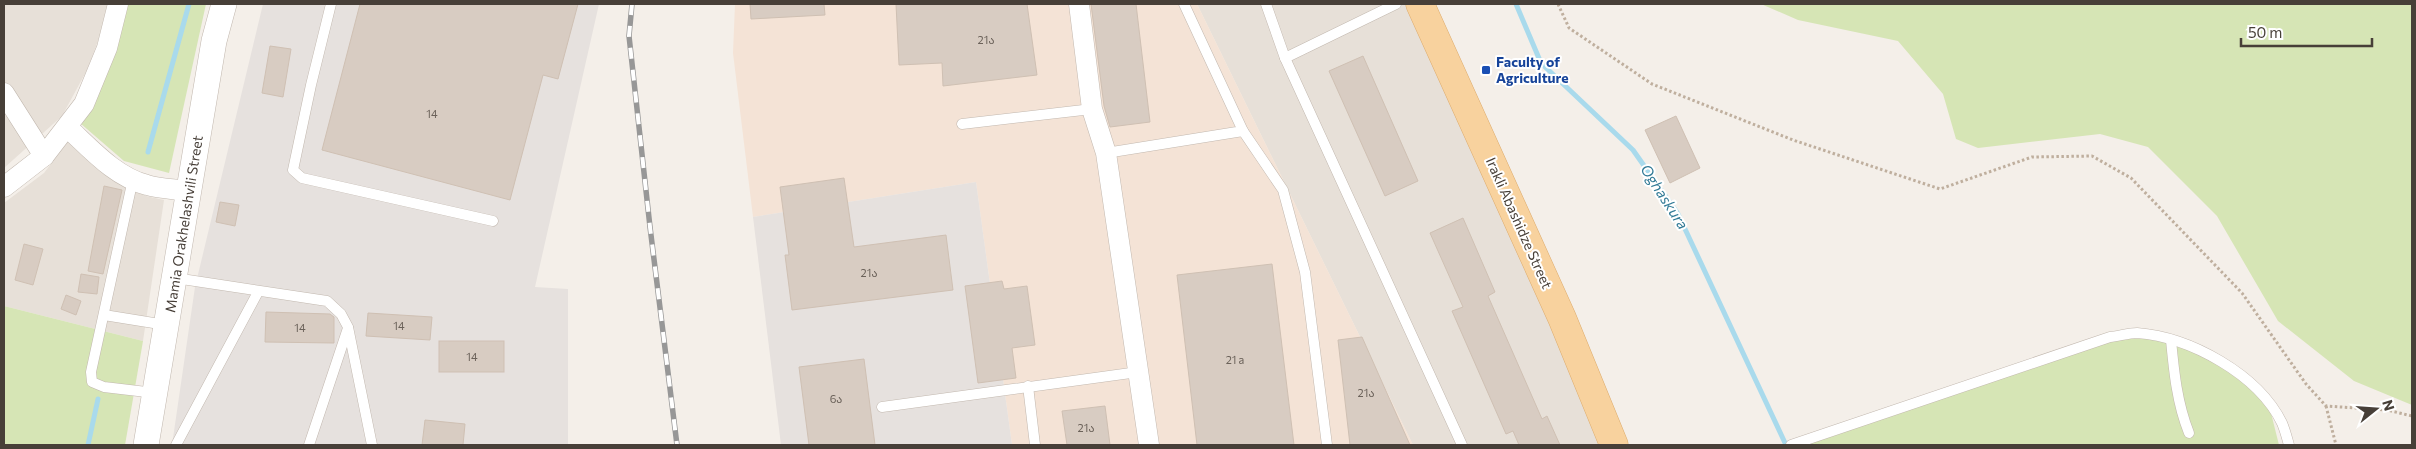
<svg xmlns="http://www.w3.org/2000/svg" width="2416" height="449" font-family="Commissioner,'Noto Sans Georgian',sans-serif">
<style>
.residential{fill:#e7e0d8}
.commercial{fill:#f4e3d6}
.industrial{fill:#e6e1de}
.green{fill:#d6e5b5}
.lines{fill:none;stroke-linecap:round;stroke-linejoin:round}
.stream{stroke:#a9daec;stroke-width:5}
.building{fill:#d8ccc2;stroke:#cfc0b3}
.service-casing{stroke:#c2b8af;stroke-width:11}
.minor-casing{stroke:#c2b8af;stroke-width:21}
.tertiary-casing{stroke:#c2b8af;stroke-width:26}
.primary-casing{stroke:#ddac6e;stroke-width:29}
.path{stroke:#bfaf9e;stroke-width:3;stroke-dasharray:2.5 2.5;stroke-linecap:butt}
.service{stroke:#fff;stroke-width:10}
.minor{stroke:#fff;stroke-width:20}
.tertiary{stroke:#fff;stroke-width:25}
.primary{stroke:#f8d29e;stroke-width:28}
.rail-casing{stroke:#979797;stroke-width:5.5}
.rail{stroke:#fff;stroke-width:4;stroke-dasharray:11;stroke-linecap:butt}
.transit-dot{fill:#1a4fb4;stroke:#fff;stroke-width:2}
.labels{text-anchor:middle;stroke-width:4;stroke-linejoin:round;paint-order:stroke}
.number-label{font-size:11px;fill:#6b625a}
.transit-label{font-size:14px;font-weight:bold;fill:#164399;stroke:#fff;text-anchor:start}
.street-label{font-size:14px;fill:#473f38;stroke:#fff}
.water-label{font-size:15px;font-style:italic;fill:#317a96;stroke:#fff}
</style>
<rect width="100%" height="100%" fill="#f4efe9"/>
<g class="residential">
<polygon points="4,4 108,4 104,25 87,70 62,116 4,168"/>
<polygon points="1197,4 1420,4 1612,445 1413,445"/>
<polygon points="69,140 113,179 146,196 164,200 143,341 4,306 4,203 44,173"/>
</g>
<polygon class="commercial" points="735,4 1197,4 1413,445 1012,445 976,182 753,217 733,53"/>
<g class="industrial">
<polygon points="263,4 599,4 535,287 568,289 568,445 172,445 195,287"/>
<polygon points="976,182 1012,445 781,445 753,217"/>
</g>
<g class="green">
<polygon points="127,4 206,4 169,173 124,161 80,123"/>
<polygon points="1761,4 2412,4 2412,405 2354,381 2278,321 2217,216 2148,147 2100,134 1978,148 1956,139 1943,94 1898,41 1798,20"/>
<polygon points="4,306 143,341 125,445 4,445"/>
<polygon points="2136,333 2201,352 2268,401 2279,445 1811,445 1808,439"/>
</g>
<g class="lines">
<g class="stream">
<polyline points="1516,4 1541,63 1633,150 1678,214 1786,445"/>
<polyline points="148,152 189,4"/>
<polyline points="88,445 98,399"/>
</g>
</g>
<g class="building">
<polygon points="360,4 578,4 558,79 543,75 510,200 322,150"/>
<polygon points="750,4 824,4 825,15 751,19"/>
<polygon points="896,4 1027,4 1037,75 943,86 942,63 899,65"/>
<polygon points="1091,4 1136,4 1150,122 1110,127 1104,106"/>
<polygon points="270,46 291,49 283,97 262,93"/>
<polygon points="1363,56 1418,181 1385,196 1329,71"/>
<polygon points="1676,116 1700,168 1670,183 1645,130"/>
<polygon points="844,178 854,247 946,235 953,290 792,310 785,255 789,255 780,187"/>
<polygon points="104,186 122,190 103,274 88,271"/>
<polygon points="220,202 239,205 235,226 216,222"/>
<polygon points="1463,218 1495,292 1488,296 1542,419 1547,416 1560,445 1519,445 1513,431 1506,434 1452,311 1463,307 1430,233"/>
<polygon points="24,244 43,249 33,285 15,280"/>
<polygon points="1272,264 1294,445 1197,445 1177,275"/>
<polygon points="81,274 99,277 97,294 78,292"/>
<polygon points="1002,281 1004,289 1027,286 1035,345 1012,348 1016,378 978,383 965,286"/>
<polygon points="66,295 81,301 76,315 61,309"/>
<polygon points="266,312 330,314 334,317 334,343 265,342"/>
<polygon points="368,313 432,317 430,340 366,336"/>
<polygon points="1362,337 1410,445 1350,445 1338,340"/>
<rect x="439" y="341" width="65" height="31"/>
<polygon points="864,359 875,445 809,445 799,367"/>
<polygon points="1105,406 1110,445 1067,445 1062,411"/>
<polygon points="425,420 465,424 463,445 422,445"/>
</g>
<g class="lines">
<defs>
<g id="service">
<polyline points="331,4 311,85 293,170 302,178 493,221"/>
<polyline points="1266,4 1285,58 1462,445"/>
<polyline points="1285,58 1396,4"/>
<polyline points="962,124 1092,109"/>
<polyline points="1243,131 1283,190 1305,272 1327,445"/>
<polyline points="1106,153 1243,131 1184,4"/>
<polyline points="133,179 91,372 92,382 104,387 155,393"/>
<polyline points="175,278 327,301 341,314 348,327 372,445"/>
<polyline points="104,315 166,325"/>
<path d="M2171,340c3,32 6,63 18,93"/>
<polyline points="1028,386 1035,445"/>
<polyline points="882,407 1138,372"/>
<polyline points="176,445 258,292"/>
<polyline points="309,445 348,328"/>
<path d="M1791,445l319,-108c9,-1 19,-4 27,-4 53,4 121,41 145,90 3,7 5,15 7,22"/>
</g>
<g id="minor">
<polyline points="1079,4 1092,109 1106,153 1149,445"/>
<polyline points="4,93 44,156"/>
<path d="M67,127c23,21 48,50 80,58 14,4 28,4 42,6"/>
<polyline points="4,187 44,156 84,104 107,48 118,4"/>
</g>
<polyline id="tertiary" points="146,445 214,41 224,4"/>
<polyline id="primary" points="1420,4 1562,318 1614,445"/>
</defs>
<use href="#service" class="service-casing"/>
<use href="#minor" class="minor-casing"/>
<use href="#tertiary" class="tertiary-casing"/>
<use href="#primary" class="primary-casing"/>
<g class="path">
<polyline points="1558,4 1569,28 1652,84 1793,140 1940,189 2032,157 2092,156 2131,178 2242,293 2306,384 2326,406 2387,410 2412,416"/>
<polyline points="2326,406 2336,445"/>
</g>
<use href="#service" class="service"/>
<use href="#minor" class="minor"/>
<use href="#tertiary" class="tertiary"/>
<use href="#primary" class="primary"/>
<defs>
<polyline id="rail" points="632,4 629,36 650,227 677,445"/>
</defs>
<use href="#rail" class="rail-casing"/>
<use href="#rail" class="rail"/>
</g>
<rect class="transit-dot" x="1481" y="65" width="10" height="10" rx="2.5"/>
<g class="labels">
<g class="number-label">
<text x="986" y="44">21ა</text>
<text x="432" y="118">14</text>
<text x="869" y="277">21ა</text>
<text x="399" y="330">14</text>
<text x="300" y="332">14</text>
<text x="472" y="361">14</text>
<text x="1235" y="364">21 a</text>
<text x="1366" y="397">21ა</text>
<text x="836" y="403">6ა</text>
<text x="1086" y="432">21ა</text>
</g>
<g class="transit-label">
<text x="1496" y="67">Faculty of<tspan x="1496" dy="16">Agriculture</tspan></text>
</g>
<g class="street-label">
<text transform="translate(1519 223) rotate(66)" y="5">Irakli Abashidze Street</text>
<text transform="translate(184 224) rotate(-81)" y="5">Mamia Orakhelashvili Street</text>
</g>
<g class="water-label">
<text transform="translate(1664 197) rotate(57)" y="5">Oghaskura</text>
</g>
</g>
<rect width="2416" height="449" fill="none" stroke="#473f38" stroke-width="10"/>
<g transform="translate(2376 409) rotate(73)" stroke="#ffffff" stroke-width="4" paint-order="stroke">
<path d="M0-4L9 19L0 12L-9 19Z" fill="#473f38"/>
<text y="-8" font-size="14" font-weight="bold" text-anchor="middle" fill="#473f38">N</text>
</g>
<path d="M2241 38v8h131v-8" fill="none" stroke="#473f38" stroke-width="2.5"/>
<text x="2248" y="38" font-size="15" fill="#473f38" stroke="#ffffff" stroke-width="4" paint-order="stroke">50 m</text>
</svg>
